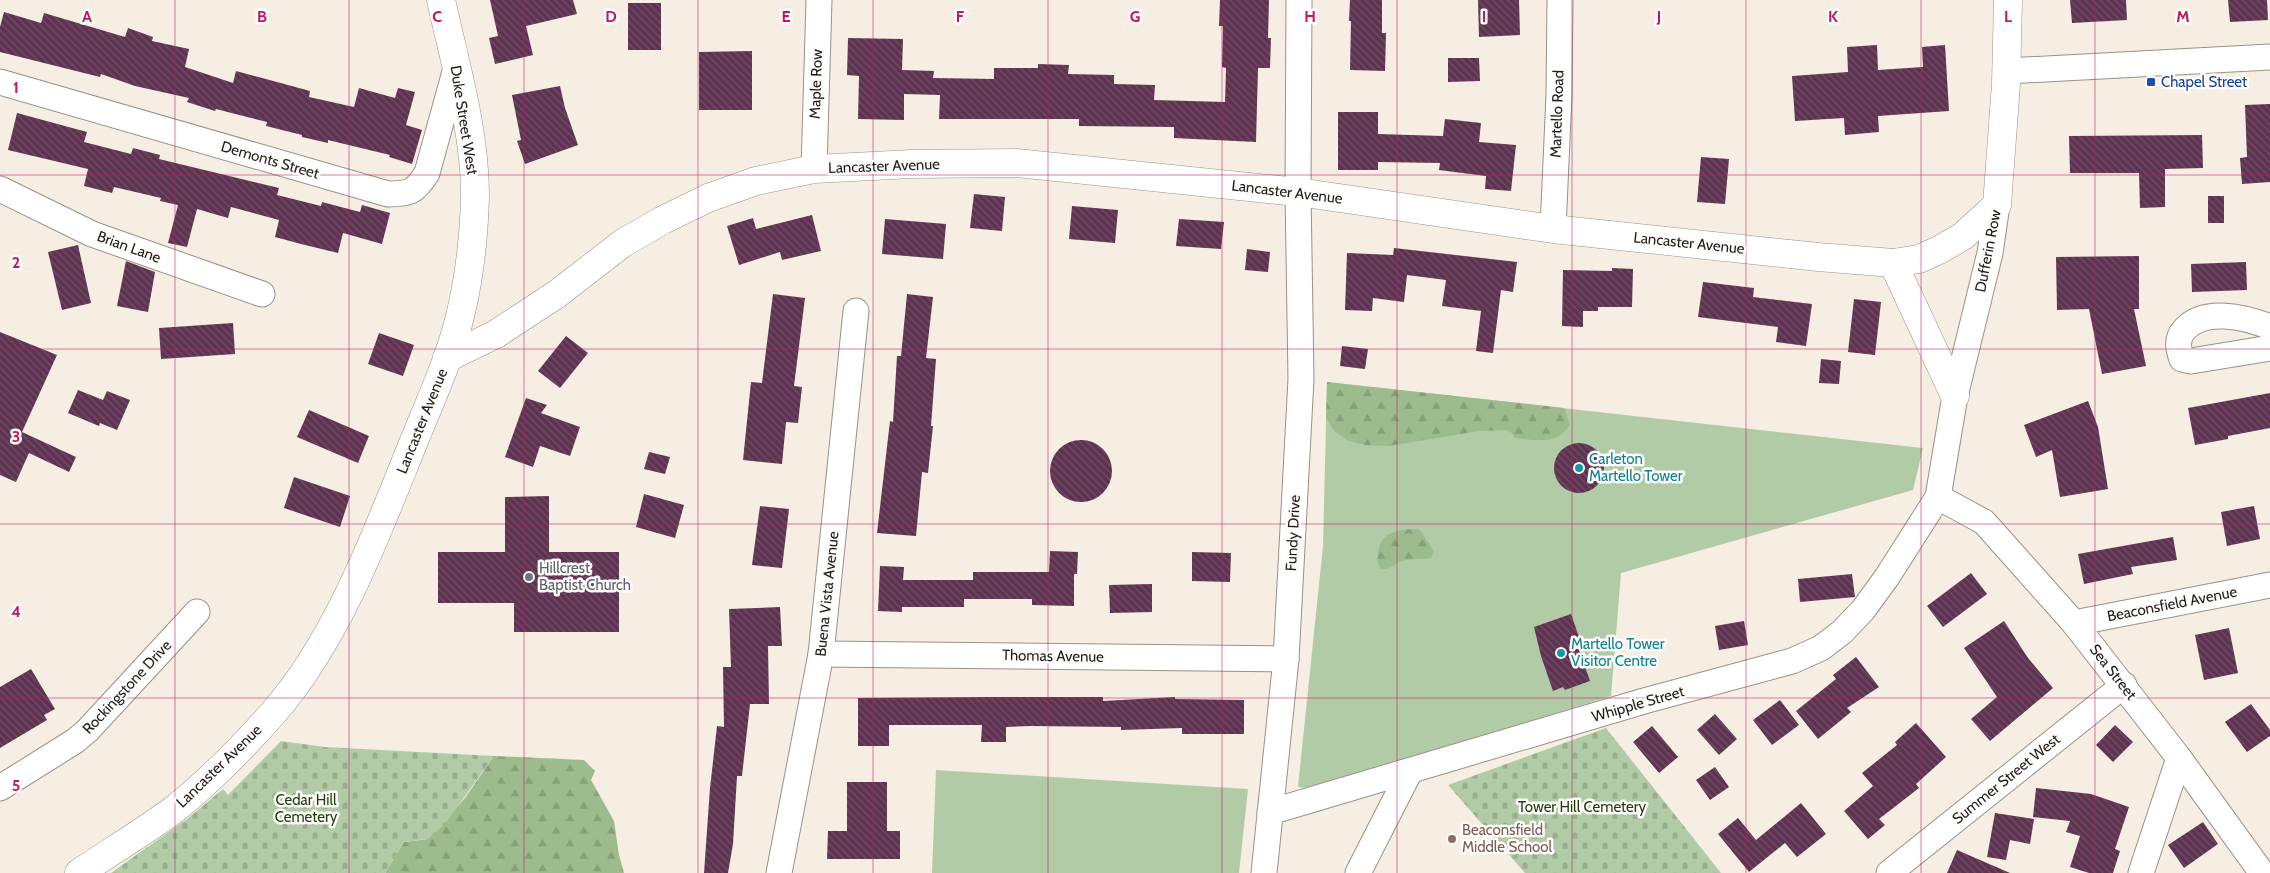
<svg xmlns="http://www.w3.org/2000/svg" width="2270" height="873" font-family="Cabin,sans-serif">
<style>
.grass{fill:#b2cba7}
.forest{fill:url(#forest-firs)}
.cemetery{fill:url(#cemetery-stones)}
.building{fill:url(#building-back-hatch)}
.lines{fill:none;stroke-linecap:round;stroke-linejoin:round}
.minor-casing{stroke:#999187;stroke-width:27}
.tertiary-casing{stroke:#999187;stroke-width:29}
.minor{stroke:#fff;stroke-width:25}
.tertiary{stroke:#fff;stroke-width:28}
.grid{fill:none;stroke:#c2185b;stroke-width:1;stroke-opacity:0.55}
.transit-dot{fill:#1a4fb4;stroke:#fefcfa;stroke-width:2}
.culture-dot{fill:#0f9aa8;stroke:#fefcfa;stroke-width:2}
.worship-dot{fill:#6b7280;stroke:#fefcfa;stroke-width:2}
.education-dot{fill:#8d6e63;stroke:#fefcfa;stroke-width:2}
.labels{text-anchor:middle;stroke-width:5;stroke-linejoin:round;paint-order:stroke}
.transit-label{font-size:15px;fill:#164399;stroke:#fefcfa;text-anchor:start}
.street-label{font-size:15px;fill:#201d19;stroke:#fefcfa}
.culture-label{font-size:15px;fill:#0d838f;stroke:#fefcfa;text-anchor:start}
.worship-label{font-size:15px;fill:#5b616d;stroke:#fefcfa;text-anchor:start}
.park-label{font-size:15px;fill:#1d3c0a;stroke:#fefcfa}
.education-label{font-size:15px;fill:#785e54;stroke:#fefcfa;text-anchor:start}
.grid-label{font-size:16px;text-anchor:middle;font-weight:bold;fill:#c2185b;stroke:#fefcfa;stroke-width:5;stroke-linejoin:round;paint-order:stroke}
</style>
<defs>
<pattern id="forest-firs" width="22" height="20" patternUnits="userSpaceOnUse" patternTransform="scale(1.25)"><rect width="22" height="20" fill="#9cbc8d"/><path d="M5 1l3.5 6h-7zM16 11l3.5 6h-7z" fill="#86a179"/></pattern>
<pattern id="cemetery-stones" width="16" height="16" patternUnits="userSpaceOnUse" patternTransform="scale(1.25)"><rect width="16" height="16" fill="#b2cba7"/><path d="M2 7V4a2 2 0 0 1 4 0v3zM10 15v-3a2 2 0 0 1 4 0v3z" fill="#99ae8f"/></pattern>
<pattern id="building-back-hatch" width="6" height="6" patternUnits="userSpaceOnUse" patternTransform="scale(1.25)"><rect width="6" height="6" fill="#5e3351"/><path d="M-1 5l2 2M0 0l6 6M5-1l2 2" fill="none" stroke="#714e66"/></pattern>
</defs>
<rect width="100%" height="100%" fill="#f6eee2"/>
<g class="grass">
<polygon points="1327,382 1923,448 1913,490 1621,573 1611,696 1318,789 1298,787 1323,546"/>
<polygon points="936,770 1248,789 1239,873 932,873"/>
</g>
<g class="forest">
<path d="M1327,382l237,26 6,16c-12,22 -35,16 -55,14l-3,-5 -7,-3 -26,1 -90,15 -25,-1 -15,-4 -14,-9 -9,-14z"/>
<path d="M1416,529l4,1 14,21 -3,7c-10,2 -23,0 -32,4 -7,4 -10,8 -18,7 -4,-6 -4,-8 -3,-15 1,-21 19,-25 38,-25z"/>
<polygon points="494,756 584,760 595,771 591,780 614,821 619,855 624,873 385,873 404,842 428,839 465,798"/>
</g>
<g class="cemetery">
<polygon points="1606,728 1721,873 1525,873 1448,785"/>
<polygon points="281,741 325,747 494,756 445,824 428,839 404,842 385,873 111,873 187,819 223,789 228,795"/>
</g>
<g class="building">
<polygon points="490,0 573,0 577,14 526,26 533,55 495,64 489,38 498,36"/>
<polygon points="1220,0 1269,0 1268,38 1271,38 1270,68 1258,68 1256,142 1174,138 1174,127 1079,126 1079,119 939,119 940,95 904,94 904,120 858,119 859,76 847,75 848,38 903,39 902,70 934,71 933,78 994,79 994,68 1038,68 1038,64 1069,65 1068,74 1114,75 1114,84 1155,85 1154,100 1225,102 1226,68 1222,67 1223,26 1219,26"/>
<polygon points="1350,0 1382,0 1382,33 1386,33 1385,71 1350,70 1351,21 1349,21"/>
<polygon points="1478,0 1519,0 1520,35 1479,37"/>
<polygon points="2070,0 2126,0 2127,20 2072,23"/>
<polygon points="2228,0 2267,0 2268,20 2230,22"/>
<rect x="628" y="3" width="33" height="47"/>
<polygon points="4,12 41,23 44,13 125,37 128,28 153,37 152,41 189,49 185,67 233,83 236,71 310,91 309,97 354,107 359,88 395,98 398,88 415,92 406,125 422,130 412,164 389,157 390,155 328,140 328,143 302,137 302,135 266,126 267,122 216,109 215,111 187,102 189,98 135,86 101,74 100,77 0,52 0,27"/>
<polygon points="1877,45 1878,70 1923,67 1922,47 1945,45 1949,111 1878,116 1879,132 1845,135 1844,118 1795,121 1792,76 1848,72 1847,47"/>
<polygon points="752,51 752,110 699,110 699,52"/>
<polygon points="1448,58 1479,58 1480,81 1448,82"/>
<polygon points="560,86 565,108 578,145 525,164 517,141 521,140 512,95"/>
<polygon points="2270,104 2270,182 2242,184 2240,158 2247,157 2245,105"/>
<polygon points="1338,112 1378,112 1378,134 1443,136 1445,119 1481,123 1479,142 1516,145 1511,191 1485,189 1486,176 1439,170 1440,163 1378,162 1378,170 1338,170"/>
<polygon points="17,113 87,132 84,142 131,154 133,148 160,155 159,159 279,188 277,195 321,206 322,202 360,212 362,205 390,213 382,244 343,233 338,253 301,244 275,237 279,220 231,207 228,218 197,209 187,247 168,243 178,205 160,201 161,198 114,187 112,193 84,186 88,169 8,150"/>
<polygon points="2202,135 2203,168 2165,169 2165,207 2140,208 2139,173 2070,173 2069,136"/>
<polygon points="1701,157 1729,159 1725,204 1697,202"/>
<polygon points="974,194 1005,197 1002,231 970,228"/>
<rect x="2208" y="196" width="16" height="27"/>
<polygon points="1072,206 1118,210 1115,243 1069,239"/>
<polygon points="812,215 821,251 782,260 780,252 739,265 727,226 753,218 756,229"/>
<polygon points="885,219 946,224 943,259 882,254"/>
<polygon points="1179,219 1224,222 1221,249 1176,246"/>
<polygon points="78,245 91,303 62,310 48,252"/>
<polygon points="1394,248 1517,262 1513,292 1501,290 1493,353 1476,351 1481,311 1442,306 1446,280 1407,275 1404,302 1373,298 1372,311 1345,310 1347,253 1393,255"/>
<polygon points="1247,249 1270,252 1268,272 1245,270"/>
<polygon points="2139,256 2139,309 2134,309 2146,366 2102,374 2089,309 2057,310 2056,257"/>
<polygon points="126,261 155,272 148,312 117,306"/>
<polygon points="2246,262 2247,290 2192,292 2191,264"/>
<polygon points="1612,268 1633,269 1632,307 1598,307 1598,311 1583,311 1583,327 1562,326 1563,270 1612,271"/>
<polygon points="1703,282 1754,288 1753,297 1812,304 1806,346 1776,342 1778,327 1698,317"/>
<polygon points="773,294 805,298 794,386 802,387 798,423 786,422 782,464 743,460 751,382 762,383"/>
<polygon points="907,294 933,297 926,358 936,359 931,426 933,426 928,473 922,472 916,536 877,533 890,421 893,422 897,356 901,356"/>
<polygon points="1854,299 1881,302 1875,355 1848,352"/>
<polygon points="233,323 235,354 161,359 159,328"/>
<polygon points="0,332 57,355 22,432 76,457 69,472 29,453 16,482 0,475"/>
<polygon points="379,333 414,345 403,376 368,364"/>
<polygon points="566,336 588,353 560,388 538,371"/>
<polygon points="1342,346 1368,349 1365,369 1340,366"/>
<polygon points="1821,359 1841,361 1839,384 1819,383"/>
<polygon points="78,390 103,400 107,391 130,400 117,430 100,423 99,426 68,413"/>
<polygon points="2270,393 2270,428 2228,436 2228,439 2195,445 2188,408"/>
<polygon points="526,398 547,405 541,413 580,427 570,456 540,446 533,467 505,457"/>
<polygon points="2088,401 2098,427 2108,489 2060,497 2052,450 2036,457 2024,425"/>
<polygon points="309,410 369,436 358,463 297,437"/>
<circle cx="1081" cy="471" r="31"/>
<circle cx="1579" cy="468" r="25"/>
<polygon points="649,452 670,457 665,474 644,469"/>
<polygon points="294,477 350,496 340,527 284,508"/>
<polygon points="644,494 684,505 675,538 636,527"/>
<polygon points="549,496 549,552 619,552 619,632 514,632 514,603 438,603 438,552 505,552 505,497"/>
<polygon points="760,506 789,509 782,568 752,565"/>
<polygon points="2254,506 2260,539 2227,546 2221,512"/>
<polygon points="2173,537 2177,560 2131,567 2133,574 2084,584 2078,554"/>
<polygon points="1050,551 1078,552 1077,574 1074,574 1074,606 1032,605 1032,599 964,599 964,607 902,607 902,612 878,611 880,566 904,567 903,580 973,580 973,572 1049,572"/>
<polygon points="1192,552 1231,553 1230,582 1192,581"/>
<polygon points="1971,573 1987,594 1943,627 1927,606"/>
<polygon points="1852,574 1855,597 1800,602 1798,579"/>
<polygon points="1152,584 1152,612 1110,613 1109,585"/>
<polygon points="780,607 782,646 768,646 769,704 750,704 742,776 737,776 733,844 728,873 704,873 710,788 717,726 724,727 723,667 731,667 729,609"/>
<polygon points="1571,614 1579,637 1575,638 1590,681 1565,690 1563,687 1553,691 1541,656 1534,627"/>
<polygon points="1744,621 1748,645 1719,650 1715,626"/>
<polygon points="2004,621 2028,658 2053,688 1990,741 1971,719 1997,697 1964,648"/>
<polygon points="2229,628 2238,673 2204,680 2195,635"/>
<polygon points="1856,657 1879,687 1847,708 1851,712 1818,739 1796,711 1836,679 1833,675"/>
<polygon points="31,669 55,709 44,715 47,720 0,748 0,687"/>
<polygon points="988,697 1103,697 1103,701 1175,697 1175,699 1244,700 1244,734 1182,734 1182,728 1121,730 1121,727 1030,726 1006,727 1006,742 981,742 982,725 889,725 889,746 858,746 858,698"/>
<polygon points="1780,700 1799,725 1772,745 1753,720"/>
<polygon points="2251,704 2270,730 2270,736 2247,752 2225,722"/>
<polygon points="1715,714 1737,739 1719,755 1697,730"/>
<polygon points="1916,723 1946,757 1916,784 1919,788 1879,819 1885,825 1868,839 1844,811 1873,786 1862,773 1897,745 1895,742"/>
<polygon points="2115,725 2133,742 2113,762 2096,745"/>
<polygon points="1652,726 1678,757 1659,773 1633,742"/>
<polygon points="1715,767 1729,787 1710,800 1696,780"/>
<polygon points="847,782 887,782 887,831 900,831 900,859 827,859 828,831 847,831"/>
<polygon points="2036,788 2091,794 2129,807 2115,849 2120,851 2113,873 2089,873 2070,867 2080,836 2066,832 2070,821 2033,817"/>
<polygon points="1801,803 1826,834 1797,857 1785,843 1749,872 1718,834 1738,818 1756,840"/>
<polygon points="1995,813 2034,819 2030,844 2010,840 2006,860 1987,857"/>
<polygon points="2203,822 2218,844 2184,868 2168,845"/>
<polygon points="1957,850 2010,873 1947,873"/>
</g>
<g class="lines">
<defs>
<g id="minor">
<polyline points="2007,71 2270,57"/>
<path d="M0,82l388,112c22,0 27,-2 39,-21l29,-105"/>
<polyline points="814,169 819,0"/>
<polyline points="0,189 92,234 262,294"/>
<polyline points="1553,229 1559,95 1560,0"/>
<path d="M2270,327c-25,-10 -66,-20 -86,3 -8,9 -6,19 -2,29l9,2 79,-13"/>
<polyline points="1938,497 1984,522 2074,623 2179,758 2262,873"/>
<polyline points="2074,623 2270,585"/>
<polyline points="821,654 1286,659"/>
<polyline points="0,788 75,741 87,731 197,612"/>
<polyline points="1270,812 1644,701 1792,661 1821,648 1842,632 1863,610 1887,577 1938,497 1955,396 1990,253 1997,205"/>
<polyline points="779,873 821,654 856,311"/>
<polyline points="1264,873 1286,659 1301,379 1298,192 1299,0"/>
<polyline points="1358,873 1410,771"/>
<polyline points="1889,873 2124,685"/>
<polyline points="2141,873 2179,758"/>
</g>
<g id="tertiary">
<polyline points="1893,263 1955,396"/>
<polyline points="447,358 496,334 557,294 623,243 663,220 708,198 756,181 814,169 912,164 1016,163 1298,192 1553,229 1818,257 1893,263 1919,259 1939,250 1963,236 1997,205 2006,84 2008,0"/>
<path d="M79,873c31,-21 63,-40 93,-62 37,-29 71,-64 102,-99 64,-73 104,-182 140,-271 17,-42 37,-85 47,-129 9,-38 13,-78 14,-116 0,-66 -20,-132 -34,-196"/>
</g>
</defs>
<use href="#minor" class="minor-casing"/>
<use href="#tertiary" class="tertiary-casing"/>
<use href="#minor" class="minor"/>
<use href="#tertiary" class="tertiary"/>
</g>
<path class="grid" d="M175,0v873M349,0v873M524,0v873M698,0v873M873,0v873M1048,0v873M1222,0v873M1397,0v873M1572,0v873M1746,0v873M1921,0v873M2095,0v873M0,175h2270M0,349h2270M0,524h2270M0,698h2270"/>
<rect class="transit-dot" x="2146" y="77" width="10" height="10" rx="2.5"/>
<g class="culture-dot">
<circle cx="1579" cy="468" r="5"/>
<circle cx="1561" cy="653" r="5"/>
</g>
<circle class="worship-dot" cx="529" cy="577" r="5"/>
<circle class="education-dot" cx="1452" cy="839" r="5"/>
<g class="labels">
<g class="transit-label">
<text x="2161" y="87">Chapel Street</text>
</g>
<g class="street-label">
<text transform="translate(816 84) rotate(-88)" y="5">Maple Row</text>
<text transform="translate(1557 114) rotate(-88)" y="5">Martello Road</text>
<text transform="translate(464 120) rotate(81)" y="5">Duke Street West</text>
<text transform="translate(270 160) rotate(16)" y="5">Demonts Street</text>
<text transform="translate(884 166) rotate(-2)" y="5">Lancaster Avenue</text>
<text transform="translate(1287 192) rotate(7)" y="5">Lancaster Avenue</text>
<text transform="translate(1689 243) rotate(6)" y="5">Lancaster Avenue</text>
<text transform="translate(129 247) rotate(20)" y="5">Brian Lane</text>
<text transform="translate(1988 251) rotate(-79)" y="5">Dufferin Row</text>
<text transform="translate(422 421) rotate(-68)" y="5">Lancaster Avenue</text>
<text transform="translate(1293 533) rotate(-87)" y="5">Fundy Drive</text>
<text transform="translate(827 594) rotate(-84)" y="5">Buena Vista Avenue</text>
<text transform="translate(2172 604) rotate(-11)" y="5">Beaconsfield Avenue</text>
<text transform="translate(1053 656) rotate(1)" y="5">Thomas Avenue</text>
<text transform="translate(2113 672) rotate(52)" y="5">Sea Street</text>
<text transform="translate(127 687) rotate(-47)" y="5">Rockingstone Drive</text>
<text transform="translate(1638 704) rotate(-16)" y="5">Whipple Street</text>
<text transform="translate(219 766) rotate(-44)" y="5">Lancaster Avenue</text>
<text transform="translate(2006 779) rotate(-39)" y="5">Summer Street West</text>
</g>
<g class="culture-label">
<text x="1589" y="464">Carleton<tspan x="1589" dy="17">Martello Tower</tspan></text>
<text x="1571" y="649">Martello Tower<tspan x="1571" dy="17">Visitor Centre</tspan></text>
</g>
<g class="worship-label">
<text x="539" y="573">Hillcrest<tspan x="539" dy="17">Baptist Church</tspan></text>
</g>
<g class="park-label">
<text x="306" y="805">Cedar Hill<tspan x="306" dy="17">Cemetery</tspan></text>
<text x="1582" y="812">Tower Hill Cemetery</text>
</g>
<g class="education-label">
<text x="1462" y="835">Beaconsfield<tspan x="1462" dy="17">Middle School</tspan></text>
</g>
</g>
<g class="grid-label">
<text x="87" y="22">A</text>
<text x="262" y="22">B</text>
<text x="437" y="22">C</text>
<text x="611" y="22">D</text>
<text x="786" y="22">E</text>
<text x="960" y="22">F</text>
<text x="1135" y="22">G</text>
<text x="1310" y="22">H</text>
<text x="1484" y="22">I</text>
<text x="1659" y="22">J</text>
<text x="1833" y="22">K</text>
<text x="2008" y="22">L</text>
<text x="2183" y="22">M</text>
<text x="16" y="93">1</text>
<text x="16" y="268">2</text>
<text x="16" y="442">3</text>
<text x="16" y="617">4</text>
<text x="16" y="791">5</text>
</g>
</svg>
